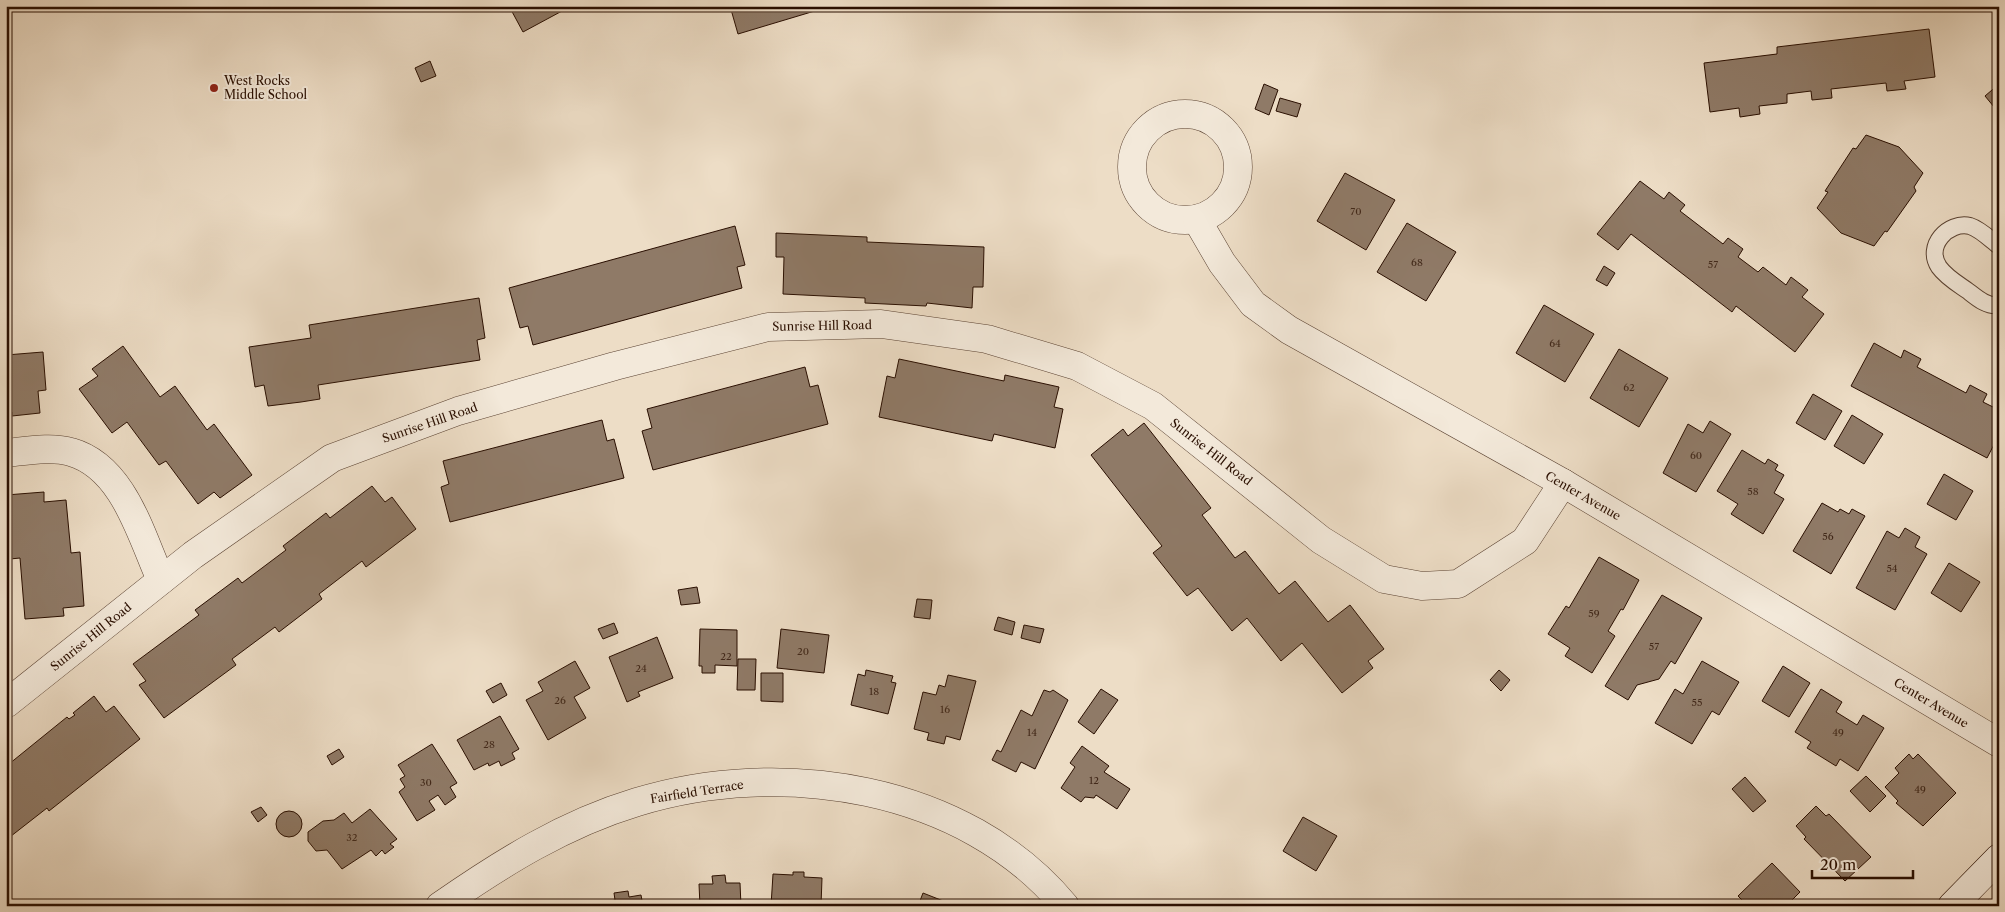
<svg xmlns="http://www.w3.org/2000/svg" width="2005" height="912" font-family="'Libre Caslon Text',serif">
<style>
.building{fill:#8f7a67;stroke:#290e00}
.lines{fill:none;stroke-linecap:round;stroke-linejoin:round}
.lane-casing{stroke:#5a4232;stroke-width:18}
.street-casing{stroke:#5a4232;stroke-width:29}
.secondary-casing{stroke:#290e00;stroke-width:29}
.lane{stroke:#f3e9da;stroke-width:16}
.street{stroke:#f3e9da;stroke-width:28}
.secondary{stroke:#f3e9da;stroke-width:28}
.poi-dot{fill:#8f2418;stroke:#f3e9da;stroke-width:2}
.labels{text-anchor:middle;stroke-width:4;stroke-linejoin:round;paint-order:stroke}
.number-label{font-size:10px;fill:#42291a}
.poi-label{font-size:12px;fill:#290e00;stroke:#f3e9da;text-anchor:start}
.street-label{font-size:12px;fill:#290e00;stroke:#f3e9da}
</style>
<rect width="100%" height="100%" fill="#edddc6"/>
<filter id="stains"><feTurbulence type="fractalNoise" baseFrequency=".004" numOctaves="4"/><feColorMatrix values="0 0 0 0 .2 0 0 0 0 .09 0 0 0 0 .02 0 0 0 .5 -.17"/></filter>
<radialGradient id="worn" r=".72"><stop offset=".6" stop-color="#630" stop-opacity="0"/><stop offset="1" stop-color="#630" stop-opacity=".3"/></radialGradient>
<g class="building">
<polygon points="509,6 559,6 562,11 523,32"/>
<polygon points="730,6 817,6 818,10 738,34"/>
<polygon points="1929,29 1935,77 1904,81 1906,89 1887,91 1886,83 1831,89 1832,98 1812,100 1811,91 1787,94 1787,103 1759,106 1760,114 1740,117 1739,108 1710,112 1704,63 1777,54 1777,47"/>
<polygon points="430,61 436,76 421,82 415,68"/>
<polygon points="1264,84 1278,90 1269,115 1255,109"/>
<polygon points="1999,84 1999,113 1985,96"/>
<polygon points="1280,98 1301,104 1297,117 1276,111"/>
<polygon points="1866,135 1899,147 1923,173 1914,187 1916,191 1887,232 1885,231 1874,246 1841,233 1817,208 1828,192 1825,191 1853,148 1856,149"/>
<polygon points="1345,173 1395,200 1366,250 1317,221"/>
<polygon points="1640,181 1664,199 1669,192 1685,205 1680,211 1723,244 1728,238 1743,249 1738,257 1758,272 1763,267 1786,285 1791,277 1808,290 1802,297 1824,314 1795,352 1736,306 1732,312 1631,234 1618,250 1597,234"/>
<polygon points="1407,223 1456,252 1426,301 1377,272"/>
<polygon points="735,226 745,265 737,267 742,288 533,345 528,326 520,328 509,288"/>
<polygon points="776,233 867,237 867,242 984,247 983,287 973,287 972,308 927,303 926,306 865,303 865,298 783,294 784,257 776,257"/>
<polygon points="1604,266 1615,273 1607,286 1596,280"/>
<polygon points="479,298 485,338 477,340 480,360 318,385 320,399 301,402 268,406 264,385 255,387 249,347 311,338 309,325"/>
<polygon points="1544,305 1594,334 1565,382 1516,353"/>
<polygon points="1874,343 1901,358 1904,350 1921,359 1917,367 1966,393 1970,385 1987,394 1983,402 1999,410 1999,435 1987,458 1851,386"/>
<polygon points="123,346 160,397 175,386 207,430 214,424 252,475 220,498 214,492 198,504 166,461 159,465 127,422 112,433 79,389 98,376 92,369"/>
<polygon points="1619,349 1668,378 1639,427 1590,398"/>
<polygon points="43,352 46,390 38,391 40,413 12,416 12,412 6,413 6,355"/>
<polygon points="899,359 1004,381 1005,375 1059,387 1054,407 1063,409 1055,448 994,434 992,441 879,417 887,376 895,378"/>
<polygon points="805,367 810,387 818,385 828,424 653,470 642,431 652,428 647,409"/>
<polygon points="1813,394 1842,411 1825,440 1796,423"/>
<polygon points="1852,415 1883,434 1864,464 1834,446"/>
<polygon points="602,420 607,441 614,439 624,478 450,522 441,487 449,484 443,461"/>
<polygon points="1710,421 1731,434 1696,492 1663,473 1688,424 1703,433"/>
<polygon points="1144,423 1211,508 1202,515 1235,558 1245,551 1279,594 1295,581 1328,622 1350,605 1384,649 1368,661 1373,668 1342,693 1302,643 1281,661 1247,618 1232,631 1198,588 1187,596 1153,553 1162,546 1091,455 1123,429 1128,436"/>
<polygon points="1742,450 1765,464 1768,459 1778,465 1775,470 1784,475 1774,493 1784,499 1763,534 1731,514 1738,504 1717,491"/>
<polygon points="1944,474 1973,491 1956,520 1927,504"/>
<polygon points="372,486 385,502 392,497 416,529 366,567 362,561 319,594 322,599 279,632 275,627 232,659 236,665 164,718 139,685 146,681 133,664 199,615 195,610 238,578 242,583 286,550 283,546 326,513 330,518"/>
<polygon points="44,492 44,502 66,500 71,553 80,552 84,606 63,608 64,616 25,619 20,558 10,559 6,495"/>
<polygon points="1822,503 1838,512 1840,509 1849,514 1852,509 1865,516 1831,574 1793,551"/>
<polygon points="1905,528 1920,537 1915,547 1927,554 1895,610 1856,588 1887,531 1899,538"/>
<polygon points="1599,557 1639,580 1623,610 1621,609 1608,631 1615,636 1592,673 1565,656 1570,648 1548,634 1566,606 1569,608"/>
<polygon points="1949,563 1980,582 1961,612 1931,593"/>
<polygon points="697,587 700,603 681,605 678,590"/>
<polygon points="1662,595 1702,618 1675,664 1671,661 1659,679 1637,685 1628,700 1605,686"/>
<polygon points="917,599 932,600 930,619 914,617"/>
<polygon points="998,617 1015,622 1012,635 994,630"/>
<polygon points="614,623 618,633 603,639 598,629"/>
<polygon points="1024,625 1044,629 1040,643 1021,638"/>
<polygon points="700,629 737,630 737,666 715,665 715,673 702,673 702,666 699,666"/>
<polygon points="781,629 829,635 824,673 777,668"/>
<polygon points="657,637 673,678 638,692 640,696 627,702 609,657"/>
<polygon points="738,659 756,659 755,690 737,690"/>
<polygon points="575,661 590,688 574,697 586,718 548,740 526,700 543,691 538,682"/>
<polygon points="1702,661 1739,682 1719,715 1712,711 1692,744 1655,723 1675,689 1683,694"/>
<polygon points="1783,666 1810,683 1789,717 1762,701"/>
<polygon points="866,670 893,676 891,682 896,683 888,714 851,705 858,674 865,676"/>
<polygon points="1499,670 1510,680 1501,691 1490,680"/>
<polygon points="761,673 783,673 783,702 761,701"/>
<polygon points="948,675 976,681 960,740 946,736 944,744 927,740 929,733 914,729 923,692 936,695 939,685 945,687"/>
<polygon points="501,683 507,695 493,703 486,691"/>
<polygon points="1101,689 1118,700 1094,734 1078,722"/>
<polygon points="1821,689 1842,702 1836,712 1857,725 1863,715 1884,728 1858,771 1840,759 1836,766 1807,748 1811,742 1795,732"/>
<polygon points="1044,690 1050,692 1053,690 1068,700 1035,769 1021,762 1016,772 992,760 997,750 1001,752 1021,710 1032,716"/>
<polygon points="94,696 106,712 114,706 140,739 49,811 47,808 6,840 6,763 9,764 67,717 69,719 75,715 73,713"/>
<polygon points="500,716 519,749 512,753 515,759 501,766 499,761 489,766 488,763 474,770 457,740"/>
<polygon points="432,744 457,783 450,787 456,797 445,805 438,795 429,801 435,810 417,821 399,792 405,787 400,779 405,776 398,765"/>
<polygon points="1082,746 1109,766 1104,772 1130,789 1117,809 1096,795 1094,798 1085,797 1081,802 1061,788 1075,767 1070,763"/>
<polygon points="339,749 344,757 332,765 327,756"/>
<polygon points="1909,754 1913,759 1918,754 1956,793 1923,826 1896,803 1898,801 1885,787 1899,773 1895,768"/>
<polygon points="1866,776 1886,796 1870,812 1850,791"/>
<polygon points="1745,777 1766,801 1753,812 1732,789"/>
<polygon points="1816,806 1826,816 1829,814 1871,857 1845,881 1804,839 1806,837 1796,826"/>
<polygon points="261,807 267,815 258,822 251,812"/>
<polygon points="370,809 397,839 390,844 394,847 385,854 382,850 376,856 371,850 342,869 327,850 316,851 308,841 308,832 323,821 334,820 344,813 352,823"/>
<circle cx="289" cy="824" r="13"/>
<polygon points="1303,817 1337,836 1316,871 1283,851"/>
<polygon points="1772,863 1800,892 1786,906 1748,906 1738,896"/>
<polygon points="793,872 804,872 804,877 822,878 821,906 771,906 773,874 793,875"/>
<polygon points="725,875 726,883 740,883 741,906 700,906 699,884 713,884 712,876"/>
<polygon points="628,891 629,897 641,895 643,906 602,906 601,903 615,900 614,893"/>
<polygon points="923,893 956,906 918,906"/>
</g>
<g class="lines">
<defs>
<path id="lane" d="M1999,246c-8,-6 -19,-17 -29,-20 -22,-5 -45,20 -31,41 7,10 19,17 29,24 9,7 19,16 31,14"/>
<g id="street">
<circle cx="1185" cy="167" r="53"/>
<polyline points="1197,220 1222,263 1253,304 1289,330 1563,483 1999,743"/>
<path d="M6,453c20,-2 46,-7 65,-1 53,15 70,84 90,128"/>
<polyline points="6,704 193,555 332,458 458,411 615,366 768,327 881,324 987,339 1077,366 1153,406 1321,540 1384,579 1422,586 1458,584 1525,541 1563,483"/>
<path d="M440,906c62,-43 124,-82 197,-104 143,-44 328,-17 428,104"/>
</g>
<polyline id="secondary" points="1952,906 1999,858"/>
</defs>
<use href="#lane" class="lane-casing"/>
<use href="#street" class="street-casing"/>
<use href="#secondary" class="secondary-casing"/>
<use href="#lane" class="lane"/>
<use href="#street" class="street"/>
<use href="#secondary" class="secondary"/>
</g>
<circle class="poi-dot" cx="214" cy="88" r="5"/>
<g class="labels">
<g class="number-label">
<text x="1356" y="215">70</text>
<text x="1417" y="266">68</text>
<text x="1713" y="268">57</text>
<text x="1555" y="347">64</text>
<text x="1629" y="391">62</text>
<text x="1696" y="459">60</text>
<text x="1753" y="495">58</text>
<text x="1828" y="540">56</text>
<text x="1892" y="572">54</text>
<text x="1594" y="617">59</text>
<text x="1654" y="650">57</text>
<text x="803" y="655">20</text>
<text x="726" y="660">22</text>
<text x="641" y="672">24</text>
<text x="874" y="695">18</text>
<text x="560" y="704">26</text>
<text x="1697" y="706">55</text>
<text x="945" y="713">16</text>
<text x="1032" y="736">14</text>
<text x="1838" y="736">49</text>
<text x="489" y="748">28</text>
<text x="1094" y="784">12</text>
<text x="426" y="786">30</text>
<text x="1920" y="793">49</text>
<text x="352" y="841">32</text>
</g>
<g class="poi-label">
<text x="224" y="85">West Rocks<tspan x="224" dy="14">Middle School</tspan></text>
</g>
<g class="street-label">
<text transform="translate(822 326) rotate(-1)" y="4">Sunrise Hill Road</text>
<text transform="translate(430 423) rotate(-19)" y="4">Sunrise Hill Road</text>
<text transform="translate(1211 452) rotate(38)" y="4">Sunrise Hill Road</text>
<text transform="translate(1583 496) rotate(30)" y="4">Center Avenue</text>
<text transform="translate(91 637) rotate(-39)" y="4">Sunrise Hill Road</text>
<text transform="translate(1931 703) rotate(31)" y="4">Center Avenue</text>
<text transform="translate(697 792) rotate(-9)" y="4">Fairfield Terrace</text>
</g>
</g>
<rect width="2005" height="912" fill="none" stroke="#edddc6" stroke-width="25"/>
<rect x="8" y="8" width="1990" height="897" fill="none" stroke="#290e00" stroke-width="2.5"/>
<rect x="12" y="12" width="1980" height="887" fill="none" stroke="#290e00"/>
<path d="M1812 870v8h101v-8" fill="none" stroke="#290e00" stroke-width="2.5"/>
<text x="1820" y="870" font-size="15" fill="#290e00" stroke="#f3e9da" stroke-width="4" paint-order="stroke">20 m</text>
<rect width="100%" height="100%" filter="url(#stains)"/>
<rect width="100%" height="100%" fill="url(#worn)"/>
</svg>
